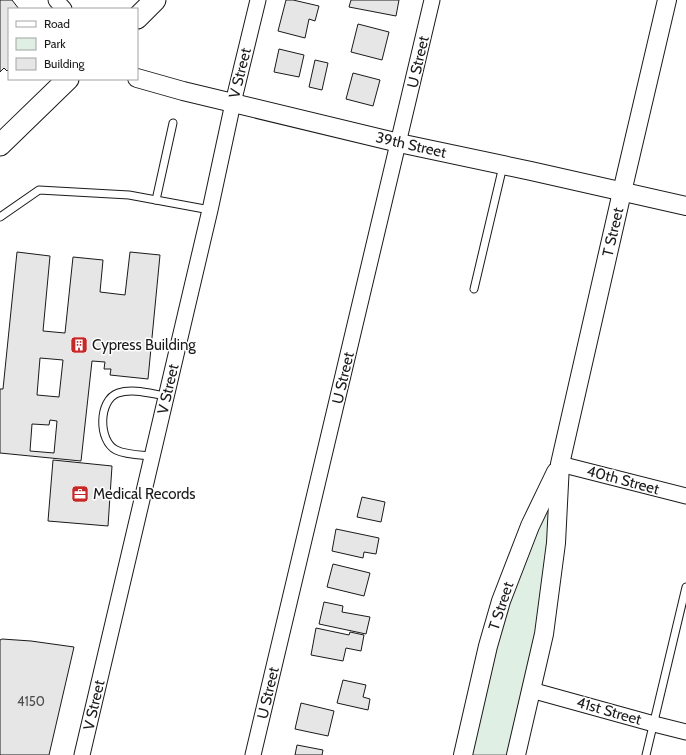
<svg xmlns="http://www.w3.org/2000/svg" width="686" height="755" font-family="Cabin,sans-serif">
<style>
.green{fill:#e0efe3;stroke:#6a6a6a}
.building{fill:#e6e6e6;stroke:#1a1a1a;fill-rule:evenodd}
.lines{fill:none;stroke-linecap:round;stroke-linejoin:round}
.service-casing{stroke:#1a1a1a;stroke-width:9}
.minor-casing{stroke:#1a1a1a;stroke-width:17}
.tertiary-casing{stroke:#1a1a1a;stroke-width:20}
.secondary-casing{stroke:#1a1a1a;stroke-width:23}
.service{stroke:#fff;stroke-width:7}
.minor{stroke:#fff;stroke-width:15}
.tertiary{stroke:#fff;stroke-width:18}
.secondary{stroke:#fff;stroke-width:21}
.labels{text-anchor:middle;stroke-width:3;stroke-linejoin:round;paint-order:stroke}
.number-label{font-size:13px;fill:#4d4d4d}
.street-label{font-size:15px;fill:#1a1a1a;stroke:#fff}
.poi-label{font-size:15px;fill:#1a1a1a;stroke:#fff;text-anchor:start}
</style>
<rect width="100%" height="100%" fill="#fff"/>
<polygon class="green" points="552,489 545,593 510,755 469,755 497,634"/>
<g class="building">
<polygon points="0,0 12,0 19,9 9,9 9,69 7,71 4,68 0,72"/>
<polygon points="286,0 293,0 319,6 315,21 309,19 305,38 278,31"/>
<polygon points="351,0 399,0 396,16 349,7"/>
<polygon points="358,24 389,32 382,60 351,52"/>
<polygon points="279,49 304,55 299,77 274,72"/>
<polygon points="315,60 328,63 322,90 309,87"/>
<polygon points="353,73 380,80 373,106 346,99"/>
<path d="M17,252l33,4 -7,75 22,2 8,-76 30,3 -3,32 25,3 5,-43 30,3 -12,124 -38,-4 1,-6h-7l1,-7 -13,-1 -11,100 -81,-8v-64h3zM40,358l23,2 -4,37 -22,-2zM50,420l7,1 -3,32 -24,-2 2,-27 17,1z"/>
<polygon points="53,460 112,466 108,526 48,521"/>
<polygon points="362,497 385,502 381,522 357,517"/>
<polygon points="336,529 379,538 376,554 364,552 363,558 332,551"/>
<polygon points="333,564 370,573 364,596 327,587"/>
<polygon points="324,602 343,606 342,612 370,617 366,634 319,624"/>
<polygon points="316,628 349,635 350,632 364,635 361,651 346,648 343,661 311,655"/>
<polygon points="2,639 31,641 74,647 49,755 0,755 0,640"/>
<polygon points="343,680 366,685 363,697 370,699 368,710 337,703"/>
<polygon points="301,703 334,711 328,736 295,729"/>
<polygon points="297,745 323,750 322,755 295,755"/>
</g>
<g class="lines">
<defs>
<g id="service">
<polyline points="156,200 173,123"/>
<polyline points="0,217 39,190 129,195 210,210"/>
<polyline points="474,289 503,166"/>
<path d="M152,456c-10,-1 -26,-1 -36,-6 -18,-9 -18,-50 2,-57 15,-5 34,1 49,3"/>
<polyline points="646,755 686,587"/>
</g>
<g id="minor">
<polyline points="56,0 64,9"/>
<polyline points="560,464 686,496"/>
<polyline points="531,690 654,724 686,732"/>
<polyline points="82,755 210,210 233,103 258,0"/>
<polyline points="253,755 432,0"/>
</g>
<g id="tertiary">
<polyline points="137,78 183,91 399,143 531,171 686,206"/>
<polyline points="463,755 488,646 501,601 530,526 556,472"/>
<polyline points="516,755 544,634 556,543 560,464 622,192 667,0"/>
</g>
<g id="secondary">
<polyline points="137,18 155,0"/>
<polyline points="0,145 68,79"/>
</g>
</defs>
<use href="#service" class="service-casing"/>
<use href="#minor" class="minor-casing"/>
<use href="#tertiary" class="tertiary-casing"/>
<use href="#secondary" class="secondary-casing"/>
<use href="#service" class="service"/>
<use href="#minor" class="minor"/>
<use href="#tertiary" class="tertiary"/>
<use href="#secondary" class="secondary"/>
</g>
<defs>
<symbol id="building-square" viewBox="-11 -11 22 22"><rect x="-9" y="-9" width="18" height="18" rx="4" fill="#c62828" stroke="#fff"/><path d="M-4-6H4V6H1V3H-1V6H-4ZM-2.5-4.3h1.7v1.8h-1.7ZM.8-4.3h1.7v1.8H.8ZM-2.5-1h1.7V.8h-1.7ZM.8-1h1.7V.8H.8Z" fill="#fff"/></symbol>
<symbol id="office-square" viewBox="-11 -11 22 22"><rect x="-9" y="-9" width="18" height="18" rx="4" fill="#c62828" stroke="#fff"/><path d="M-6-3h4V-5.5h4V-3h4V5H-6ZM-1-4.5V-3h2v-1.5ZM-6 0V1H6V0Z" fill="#fff"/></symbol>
</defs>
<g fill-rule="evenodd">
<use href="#building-square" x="69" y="335" width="20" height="20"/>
<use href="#office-square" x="70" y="484" width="20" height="20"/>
</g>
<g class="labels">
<g class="number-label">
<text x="31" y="706">4150</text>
</g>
<g class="street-label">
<text transform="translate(418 62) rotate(-77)" y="5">U Street</text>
<text transform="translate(240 73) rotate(-76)" y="5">V Street</text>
<text transform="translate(411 145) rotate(13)" y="5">39th Street</text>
<text transform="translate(613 232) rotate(-77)" y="5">T Street</text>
<text transform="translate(343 378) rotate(-77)" y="5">U Street</text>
<text transform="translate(168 389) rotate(-77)" y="5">V Street</text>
<text transform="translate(623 480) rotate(15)" y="5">40th Street</text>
<text transform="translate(501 606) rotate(-72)" y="5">T Street</text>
<text transform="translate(268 693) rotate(-77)" y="5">U Street</text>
<text transform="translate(94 705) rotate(-77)" y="5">V Street</text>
<text transform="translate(609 711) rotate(16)" y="5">41st Street</text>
</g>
<g class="poi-label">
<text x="92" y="350">Cypress Building</text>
<text x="93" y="499">Medical Records</text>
</g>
</g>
<rect x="8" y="8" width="130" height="72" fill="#ffffff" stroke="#a3a3a3"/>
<rect x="16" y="21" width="20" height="6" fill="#ffffff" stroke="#a3a3a3"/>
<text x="44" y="28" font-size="12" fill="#1a1a1a">Road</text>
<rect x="16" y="38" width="20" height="12" fill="#e0efe3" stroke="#a3a3a3"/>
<text x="44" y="48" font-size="12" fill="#1a1a1a">Park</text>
<rect x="16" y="58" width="20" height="12" fill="#e6e6e6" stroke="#a3a3a3"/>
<text x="44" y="68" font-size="12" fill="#1a1a1a">Building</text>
</svg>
